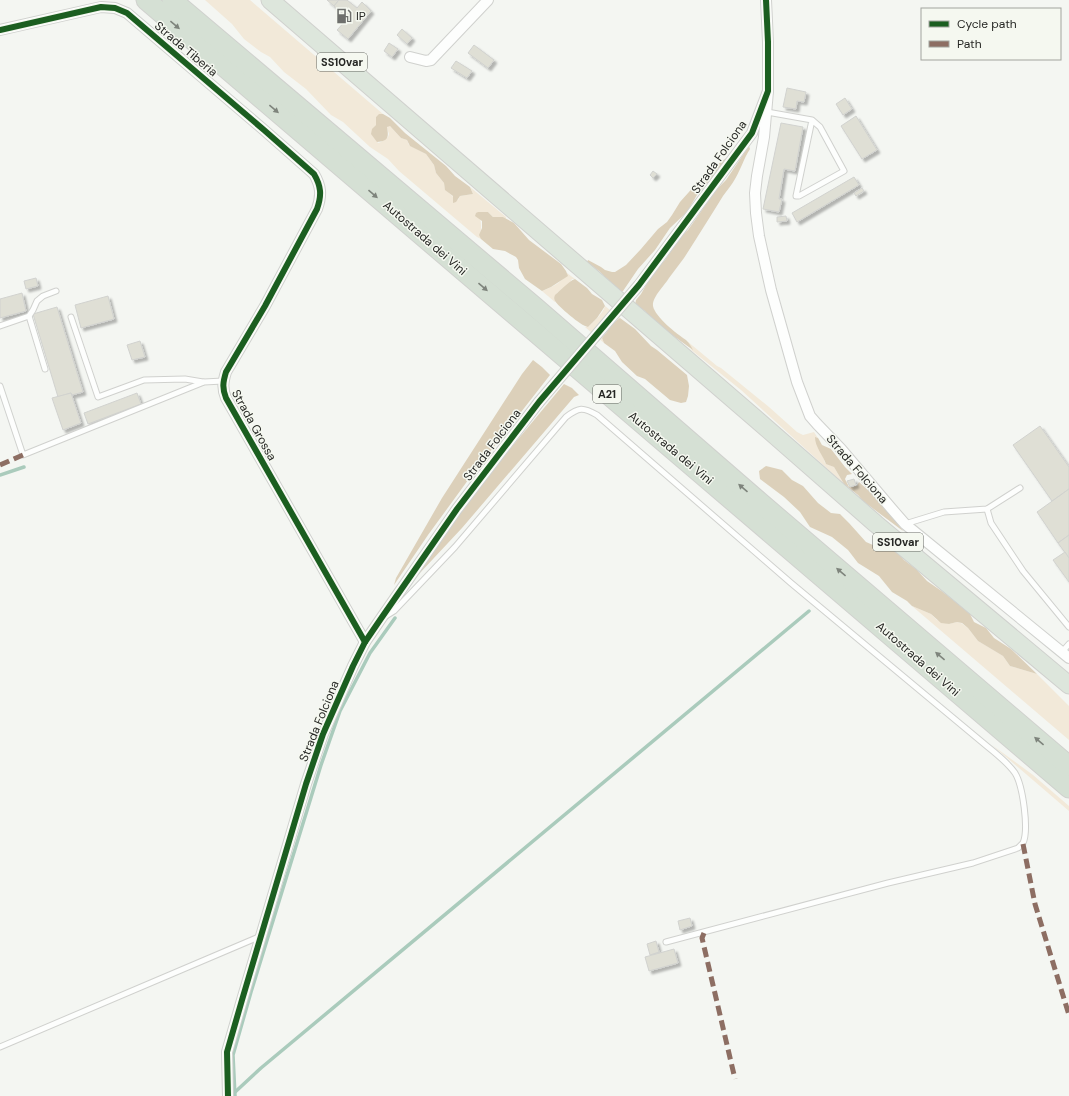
<svg xmlns="http://www.w3.org/2000/svg" width="1069" height="1096" font-family="'DM Sans',sans-serif">
<style>
.green{fill:#f2e9d9}
.forest{fill:#dcd0ba}
.lines{fill:none;stroke-linecap:round;stroke-linejoin:round}
.stream{stroke:#aacbbc;stroke-width:3.5}
.building{fill:#dfdfd5;stroke:#d1d2cf;filter:url(#shadow)}
.service-casing{stroke:#d0d1ce;stroke-width:7}
.minor-casing{stroke:#d0d1ce;stroke-width:12}
.trunk-casing{stroke:#d0d1ce;stroke-width:19}
.motorway-casing{stroke:#d0d1ce;stroke-width:21}
.service{stroke:#fdfefd;stroke-width:5}
.minor{stroke:#fdfefd;stroke-width:10}
.trunk{stroke:#dde6dc;stroke-width:17}
.motorway{stroke:#d5e0d4;stroke-width:19}
.minor-bridge-casing{stroke:#d0d1ce;stroke-width:12;stroke-linecap:butt}
.minor-bridge{stroke:#fdfefd;stroke-width:10}
.quiet{stroke:#8d6e63;stroke-width:5;stroke-dasharray:10 5;stroke-linecap:butt}
.cycleway-casing{stroke:#f5f8f0;stroke-width:8}
.cycleway{stroke:#1b5e20;stroke-width:6}
.oneway{fill:#7e847c}
.labels{text-anchor:middle;stroke-width:3;stroke-linejoin:round;paint-order:stroke}
.shield{fill:#f5f8f0;stroke:#646661;stroke-width:1}
.shield-label{font-size:11px;font-weight:bold;fill:#262724}
.poi-label{font-size:12px;fill:#262724;stroke:#f5f8f0;text-anchor:start}
.street-label{font-size:12px;fill:#262724;stroke:#f5f8f0}
</style>
<defs>
<filter id="shadow"><feDropShadow dx="3" dy="3" stdDeviation="1" flood-color="#0004"/></filter>
</defs>
<rect width="100%" height="100%" fill="#f4f6f2"/>
<g class="green">
<path d="M205,0h45l133,114h-2l-5,3v8l-4,5v2l6,11 3,-1 7,-5 1,-3 -2,-6 1,-2h2l11,12 6,2 2,5 17,9 8,11 2,8 8,10 1,6c5,4 8,9 13,11l2,-4 13,-2 -3,-7 36,30v2l-3,-2h-10l-5,-5h-10c5,12 2,16 3,27l-4,-2 -78,-66 -11,-12 -18,-12 -27,-25 -12,-7 -25,-26 -22,-17 -14,-15 -9,-5 -17,-13 -12,-15z"/>
<path d="M567,273l8,6h-3l-3,5 -12,9 -2,9 -13,-11c10,-4 21,-9 25,-18z"/>
<path d="M605,306l15,12 -4,2 -14,18 2,5 -19,-16h3c6,-6 15,-13 17,-21z"/>
<path d="M687,341l30,25 4,2 48,39 28,25 6,3 11,-3 7,11 -5,-6c2,10 7,17 9,26l9,4 10,17 -103,-94 -51,-41 2,1z"/>
<polygon points="912,606 931,614 937,620 949,624 957,622 961,623 968,628 978,641 1003,656 1010,666 1037,674 1069,706 1069,740"/>
<polygon points="992,745 1033,775 1069,806 1069,811"/>
</g>
<g class="forest">
<path d="M379,114h4l7,4 15,15 41,33 9,10 15,11 3,7 -13,2 -4,6 -3,1v-7l-8,-6 -1,-7 -8,-10 -2,-8 -8,-11 -16,-8 -3,-6 -6,-2 -11,-12 -3,1c2,11 1,14 -10,15l-6,-8 1,-5 4,-4v-8z"/>
<path d="M749,146l1,3c-6,9 -9,20 -15,30 -3,6 -8,11 -12,17 -13,21 -26,42 -39,62 -5,7 -10,13 -15,20 -4,7 -17,19 -16,28 2,11 24,28 33,34 3,3 5,6 7,10l-25,-18 -6,-6 -10,-6 -7,-9 -10,-6 1,-5 5,-6 13,-23 11,-11 16,-24 7,-6 28,-40 10,-10z"/>
<polygon points="729,156 721,167 697,195 687,212 670,228 655,250 638,269 623,291 621,292 599,271 587,262 588,260 601,267 605,270 612,272 615,272 626,265 641,249 658,229 667,222 672,215 680,202 705,174"/>
<polygon points="478,212 488,212 493,217 503,217 514,223 529,240 561,264 566,271 568,276 551,287 542,291 525,279 519,268 518,260 516,257 505,251 493,249 481,239 479,235 482,228 482,221 475,216 476,213"/>
<path d="M575,279l12,9 5,6 10,6 3,6 -8,12 -9,9c-7,-1 -30,-21 -33,-26 -1,-3 -1,-3 0,-6 5,-4 14,-14 20,-16z"/>
<path d="M620,318l15,11 16,17 6,4 30,25 2,11 -1,10 -2,6 -5,1 -11,-3 -25,-21 -8,-3 -15,-14 -7,-11 -11,-8 -2,-5c6,-7 10,-15 18,-20z"/>
<polygon points="533,360 542,367 550,375 471,476 428,535 394,585 396,578 442,498 522,374"/>
<polygon points="564,384 572,388 579,395 574,397 462,528 404,590 480,485"/>
<path d="M815,437l3,1 4,7 9,4 14,18 7,7 -5,1 -2,4 4,8 8,-1 2,-4 24,22 20,27 -40,-30 -5,-6 -14,-11 -10,-17 -8,-3c-3,-9 -11,-17 -11,-27z"/>
<polygon points="766,466 782,470 792,480 803,486 818,503 831,513 840,514 849,523 866,542 873,545 879,540 894,548 904,560 916,569 927,581 943,592 963,608 970,614 974,622 986,628 994,638 1011,649 1037,674 1010,666 1003,656 978,641 968,628 962,623 957,622 949,624 941,623 931,614 912,606 907,601 892,592 879,576 858,563 848,550 832,537 810,527 800,512 784,497 760,479 759,471"/>
</g>
<g class="lines">
<g class="stream">
<polyline points="0,475 24,467"/>
<polyline points="234,1093 261,1068 809,611"/>
<polyline points="235,1096 233,1055 251,992 321,765 340,711 370,653 395,618"/>
</g>
</g>
<g class="building">
<polygon points="327,0 339,0 334,6"/>
<polygon points="339,0 347,0 357,8 362,2 371,11 348,39 337,30 348,18 334,6"/>
<polygon points="402,29 412,38 407,44 397,35"/>
<polygon points="389,43 398,49 392,57 384,51"/>
<polygon points="474,45 494,60 488,68 468,53"/>
<polygon points="456,61 472,71 467,78 451,68"/>
<polygon points="787,88 806,92 804,102 797,101 796,109 783,107"/>
<polygon points="845,98 852,109 843,115 836,104"/>
<polygon points="856,116 877,150 862,159 841,126"/>
<polygon points="781,123 803,127 795,171 784,169 779,199 782,199 779,212 763,209"/>
<polygon points="653,171 657,174 653,178 650,175"/>
<polygon points="854,177 859,185 797,222 792,213"/>
<polygon points="862,188 864,191 856,196 854,193"/>
<polygon points="786,216 787,221 777,222 777,217"/>
<polygon points="36,278 38,286 26,289 24,281"/>
<polygon points="22,293 26,311 0,318 0,299"/>
<polygon points="108,296 114,319 81,328 75,305"/>
<polygon points="57,307 83,392 72,395 71,393 58,397 33,314"/>
<polygon points="140,341 145,357 132,360 127,345"/>
<polygon points="71,393 81,423 63,430 52,398"/>
<polygon points="137,393 141,404 88,424 84,413"/>
<polygon points="1040,426 1069,467 1069,489 1052,501 1013,445"/>
<polygon points="854,479 856,485 850,487 847,481"/>
<polygon points="1069,489 1069,535 1058,543 1037,512"/>
<polygon points="1069,535 1069,558 1058,543"/>
<polygon points="1065,552 1069,558 1069,582 1053,560"/>
<polygon points="690,918 692,926 680,930 678,921"/>
<polygon points="656,941 659,952 650,955 647,944"/>
<polygon points="674,949 678,963 649,971 645,957"/>
</g>
<g class="lines">
<defs>
<g id="service">
<polyline points="767,112 812,120 820,127 844,171 799,196 796,196 812,120"/>
<polyline points="29,316 45,369"/>
<polyline points="71,317 98,397 144,380 185,379 203,382"/>
<polyline points="0,326 29,316 33,310 37,301 43,296 56,291"/>
<polyline points="0,386 23,455 204,382 223,381"/>
<polyline points="987,509 991,523 1023,571 1069,627"/>
<polyline points="905,524 944,512 987,509 1020,488"/>
<path d="M386,616l8,-5 61,-64 111,-130c13,-10 17,-10 31,-2l194,168 197,164c10,8 20,16 27,26 8,13 14,57 8,70 -1,1 -4,4 -5,5l-45,15 -85,20 -222,59"/>
<polyline points="1062,652 1069,644"/>
<polyline points="0,1047 261,936"/>
</g>
<g id="minor">
<path d="M0,30l101,-23 14,1 12,5 137,117 50,44c7,12 8,21 3,35l-52,97 -39,66c-3,10 -4,16 0,26l139,244"/>
<polyline points="410,57 426,61 431,60 488,0"/>
<polyline points="768,91 764,137 757,176 755,193 756,213 759,236 771,290 797,382 810,416 817,424 841,449 891,508 905,524 1069,658"/>
<polyline points="639,285 752,133 768,91 768,42 766,0"/>
<polyline points="228,1096 227,1052 242,1000 306,784 323,734 353,666 365,642 380,620 457,509 539,402"/>
</g>
<polyline id="trunk" points="270,0 756,419 876,524 1069,685"/>
<g id="motorway">
<polyline points="146,0 1069,788"/>
<polyline points="172,0 535,307 762,504 1069,766"/>
</g>
</defs>
<use href="#service" class="service-casing"/>
<use href="#minor" class="minor-casing"/>
<use href="#trunk" class="trunk-casing"/>
<use href="#motorway" class="motorway-casing"/>
<use href="#service" class="service"/>
<use href="#minor" class="minor"/>
<use href="#trunk" class="trunk"/>
<use href="#motorway" class="motorway"/>
<defs>
<polyline id="minor-bridge" points="539,402 639,285"/>
</defs>
<use href="#minor-bridge" class="minor-bridge-casing"/>
<use href="#minor-bridge" class="minor-bridge"/>
<g class="quiet">
<polyline points="0,465 23,455"/>
<polyline points="1023,844 1035,904 1069,1015"/>
<polyline points="704,933 702,938 735,1079"/>
</g>
<defs>
<g id="cycleway">
<path d="M0,30l101,-23 14,1 12,5 137,117 50,44c7,12 8,21 3,35l-52,97 -39,66c-3,10 -4,16 0,26l139,244"/>
<polyline points="228,1096 227,1052 242,1000 306,784 323,734 353,666 365,642 380,620 457,509 539,402 639,285 752,133 768,91 768,42 766,0"/>
</g>
</defs>
<use href="#cycleway" class="cycleway-casing"/>
<use href="#cycleway" class="cycleway"/>
</g>
<defs><path id="oneway-solid" d="M-6-.8H1V-3.2L6.5 0L1 3.2V.8H-6Z"/></defs>
<g class="oneway">
<use href="#oneway-solid" transform="translate(175 25) rotate(40)"/>
<use href="#oneway-solid" transform="translate(274 109) rotate(40)"/>
<use href="#oneway-solid" transform="translate(373 194) rotate(41)"/>
<use href="#oneway-solid" transform="translate(483 287) rotate(41)"/>
<use href="#oneway-solid" transform="translate(743 488) rotate(-139)"/>
<use href="#oneway-solid" transform="translate(841 572) rotate(-140)"/>
<use href="#oneway-solid" transform="translate(940 656) rotate(-140)"/>
<use href="#oneway-solid" transform="translate(1039 741) rotate(-140)"/>
</g>
<defs>
<symbol id="fuel-bare" viewBox="-9 -9 18 18"><path d="M-5.5-6h7V0h2V4h1.3V-2.5L3-4.5l.8-.8L6-3V5H2.5V1h-1V6h-7ZM-4.2-4.7v3.2H.2V-4.7Z" fill="#6e6f6c" stroke="#f5f8f0" stroke-width="2.5" paint-order="stroke"/></symbol>
</defs>
<g fill-rule="evenodd">
<use href="#fuel-bare" x="333" y="5" width="22" height="22"/>
</g>
<g class="labels">
<g class="shield">
<rect x="317" y="53" width="50" height="18" rx="3"/>
<rect x="593" y="385" width="28" height="18" rx="3"/>
<rect x="873" y="533" width="50" height="18" rx="3"/>
</g>
<g class="shield-label">
<text x="342" y="66">SS10var</text>
<text x="607" y="398">A21</text>
<text x="898" y="546">SS10var</text>
</g>
<g class="poi-label">
<text x="356" y="20">IP</text>
</g>
<g class="street-label">
<text transform="translate(186 49) rotate(40)" y="4">Strada Tiberia</text>
<text transform="translate(719 157) rotate(-55)" y="4">Strada Folciona</text>
<text transform="translate(425 238) rotate(41)" y="4">Autostrada dei Vini</text>
<text transform="translate(254 425) rotate(61)" y="4">Strada Grossa</text>
<text transform="translate(492 445) rotate(-53)" y="4">Strada Folciona</text>
<text transform="translate(671 448) rotate(40)" y="4">Autostrada dei Vini</text>
<text transform="translate(857 469) rotate(49)" y="4">Strada Folciona</text>
<text transform="translate(918 659) rotate(41)" y="4">Autostrada dei Vini</text>
<text transform="translate(319 721) rotate(-68)" y="4">Strada Folciona</text>
</g>
</g>
<rect x="921" y="8" width="140" height="52" fill="#f5f8f0" stroke="#a2a49e"/>
<rect x="929" y="21" width="20" height="6" fill="#1b5e20" stroke="#a2a49e"/>
<text x="957" y="28" font-size="12" fill="#262724">Cycle path</text>
<rect x="929" y="41" width="20" height="6" fill="#8d6e63" stroke="#a2a49e"/>
<text x="957" y="48" font-size="12" fill="#262724">Path</text>
</svg>
